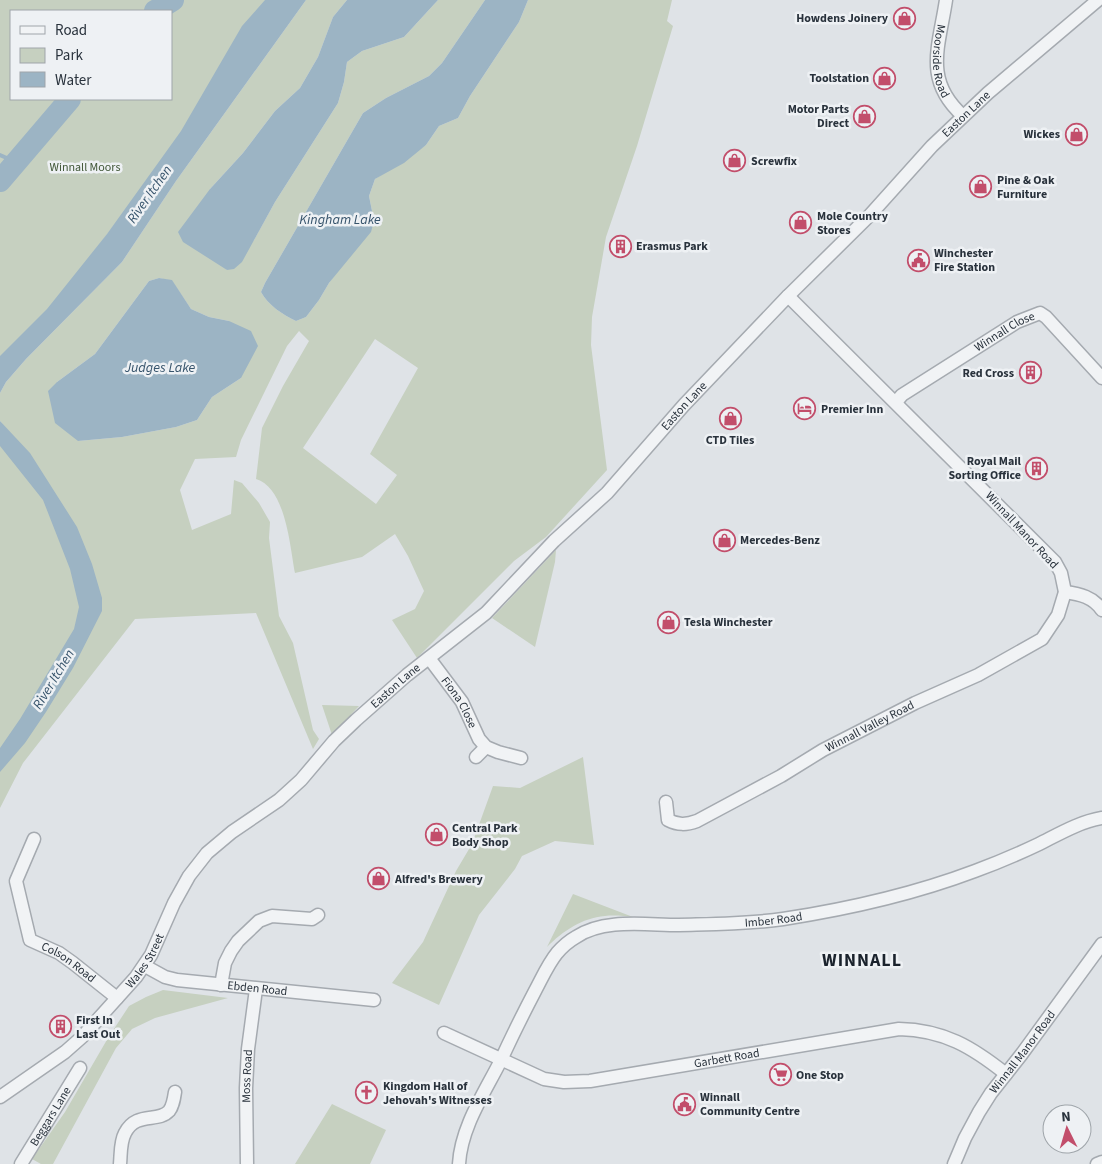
<svg xmlns="http://www.w3.org/2000/svg" width="1102" height="1164" font-family="'Source Sans 3',sans-serif">
<style>
.green{fill:#c6d0c0;fill-rule:evenodd}
.water{fill:#9cb4c4}
.lines{fill:none;stroke-linecap:round;stroke-linejoin:round}
.stream{stroke:#9cb4c4;stroke-width:4}
.river{stroke:#9cb4c4;stroke-width:22}
.minor-casing{stroke:#a5aab0;stroke-width:15}
.minor{stroke:#f1f3f5;stroke-width:12}
.labels{text-anchor:middle;stroke-width:5;stroke-linejoin:round;paint-order:stroke}
.poi-label{font-size:12px;font-weight:bold;fill:#29323c;stroke:#eef1f4;text-anchor:start}
.street-label{font-size:12px;fill:#29323c;stroke:#eef1f4}
.park-label{font-size:12px;fill:#415738;stroke:#eef1f4}
.water-label{font-size:14px;font-style:italic;fill:#37546c;stroke:#eef1f4}
.district-label{font-size:18px;font-weight:bold;letter-spacing:1px;fill:#1b232d;stroke:#eef1f4}
</style>
<rect width="100%" height="100%" fill="#dfe3e7"/>
<g class="green">
<path d="M0,0h283l-283,377zM11,11h160v88h-160z"/>
<path d="M306,0h41l-14,17 -15,40 -18,31 -25,23 -32,42 -33,36 12,76 5,5 27,-30 21,-38 63,-99 6,-21 3,-20 15,-11 42,-14 34,-37h47l-43,63 -13,13 -43,22 -23,15 -98,170 -4,9c7,13 22,23 35,29l10,-4 13,-17 10,-17 45,-62 -5,-25 6,-17 51,-34 13,-19 19,-8 12,-22 49,-74 9,-22h144l-5,21 6,5 -36,120 -31,91 -14,80 -1,28 16,125 -61,67 -32,24 -97,97 -25,-38 23,-11 9,-18 -16,-35 -13,-22 -33,23 -67,16c-5,-26 -9,-85 -39,-94l6,-51 21,-42 26,-45 -10,-10 -12,15 -46,94 -5,17 -41,2 -15,31 12,40 39,-16 3,-34 8,3 17,20 11,19 -1,16 10,78 14,27 20,87 6,9 -6,10 -57,-136 -121,6 -112,144 -23,45v-373l6,-6 -6,-8v-28l6,-11 20,-23 96,-97 54,-81zM159,278l13,3 19,28 18,8 20,4 12,57 -29,19 -15,23 -21,7 -54,10 -44,4 -21,-59 38,-28 54,-73zM375,339l43,29 -48,86 27,21 -21,29 -73,-56z"/>
<polygon points="556,550 555,562 535,647 492,618"/>
<polygon points="322,705 359,706 332,735"/>
<polygon points="583,757 594,845 555,841 522,856 515,869 479,915 439,1005 392,983 423,942 456,871 472,844 493,786 520,788"/>
<path d="M573,894l60,23c-9,-1 -19,-2 -28,-1 -23,2 -42,15 -58,31z"/>
<polygon points="163,990 228,998 155,1018 132,1029 116,1048 53,1164 41,1164 32,1159 65,1112 108,1038 129,1006 146,997"/>
<polygon points="332,1104 386,1130 370,1164 295,1164"/>
</g>
<g class="water">
<polygon points="265,0 306,0 176,181 122,262 26,359 6,382 0,393 0,356 47,309 107,234 181,131 242,26"/>
<polygon points="347,0 438,0 404,37 362,51 347,62 344,82 338,103 275,202 242,262 234,269 227,270 183,242 178,232 210,189 243,153 275,111 300,88 318,57 333,17"/>
<path d="M485,0h43l-9,22 -49,74 -12,22 -19,8 -13,19 -22,18 -29,16 -6,17 5,25 -3,11 -42,51 -10,17 -13,17 -10,4c-13,-6 -28,-16 -35,-29l4,-9 98,-170 23,-15 43,-22 13,-13z"/>
<polygon points="159,278 172,280 191,309 209,317 229,321 251,331 258,346 241,378 212,397 197,420 176,427 122,437 78,441 55,423 48,391 57,382 95,354 149,281"/>
<polygon points="0,421 30,453 77,527 92,564 102,598 102,611 73,668 46,712 25,743 0,772 0,748 20,719 74,629 79,607 70,569 43,500 0,446"/>
</g>
<g class="lines">
<polyline class="stream" points="0,155 16,162"/>
<g class="river">
<polyline points="155,11 173,0"/>
<polyline points="0,181 70,99"/>
</g>
<defs>
<g id="minor">
<path id="s1" d="M946,0c-7,47 -23,80 17,116"/>
<path id="s2" d="M896,402l6,-7 115,-73 23,-9 6,4 56,61"/>
<path d="M1065,592c15,2 28,5 37,18"/>
<path id="s3" d="M429,658l33,44 17,37 7,8 12,5 23,6"/>
<polyline points="476,757 486,747"/>
<path id="s4" d="M666,802l2,18c10,5 18,5 29,1l84,-45 42,-26 92,-47 63,-28 64,-36 16,-24 7,-23 -4,-19 -6,-11 -267,-266"/>
<path id="s5" d="M34,839l-18,42 14,59 29,13 14,10 44,35"/>
<path id="s6" d="M145,966l20,11 12,3 197,20"/>
<polyline points="221,985 225,963 231,951 238,941 259,921 272,916 312,919 318,915"/>
<path id="s7" d="M444,1033l100,46 20,3 26,-1 309,-52c45,1 73,18 107,45"/>
<path id="s8" d="M0,1097l65,-45 17,-15 54,-60 15,-22 23,-52 15,-27 18,-23 25,-21 47,-32 22,-20 33,-39 22,-21 51,-45 79,-62 68,-72 53,-48 77,-88 104,-109 82,-81 62,-69 56,-53 110,-93"/>
<path id="s9" d="M21,1164l59,-96"/>
<path d="M120,1164c1,-10 0,-22 5,-31 11,-22 33,-10 44,-22 4,-5 5,-12 6,-19"/>
<path id="s10" d="M247,1164l-1,-76 2,-39 8,-60"/>
<path id="s11" d="M459,1164c2,-37 26,-72 42,-104 11,-24 22,-46 34,-69 7,-13 13,-27 22,-38 6,-7 12,-12 19,-16 28,-19 70,-12 103,-12 35,-1 70,-1 104,-6 65,-10 131,-25 192,-48 22,-8 43,-17 64,-27 20,-10 40,-22 63,-26"/>
<path id="s12" d="M954,1164l11,-26 14,-26 12,-19 30,-38 81,-111"/>
<polyline points="1097,1164 1102,1162"/>
</g>
</defs>
<use href="#minor" class="minor-casing"/>
<use href="#minor" class="minor"/>
</g>
<defs>
<symbol id="shop-ring" viewBox="-11 -11 22 22"><circle r="9.5" fill="#eef1f4" stroke="#c24e6b" stroke-width="1.5"/><path d="M-5-2.5h2.3a2.7 3.5 0 0 1 5.4 0H5L5.5 6h-11ZM-1.5-2.5h3a1.5 2.3 0 0 0-3 0Z" fill="#c24e6b"/></symbol>
<symbol id="building-ring" viewBox="-11 -11 22 22"><circle r="9.5" fill="#eef1f4" stroke="#c24e6b" stroke-width="1.5"/><path d="M-4-6H4V6H1V3H-1V6H-4ZM-2.5-4.3h1.7v1.8h-1.7ZM.8-4.3h1.7v1.8H.8ZM-2.5-1h1.7V.8h-1.7ZM.8-1h1.7V.8H.8Z" fill="#c24e6b"/></symbol>
<symbol id="civic-ring" viewBox="-11 -11 22 22"><circle r="9.5" fill="#eef1f4" stroke="#c24e6b" stroke-width="1.5"/><path d="M-.6-6.5H3V-4.5H.6V-3L4-1V1h2V6H-6V1h2V-1L-.6-3ZM-1.2 2.5V6h2.4V2.5Z" fill="#c24e6b"/></symbol>
<symbol id="hotel-ring" viewBox="-11 -11 22 22"><circle r="9.5" fill="#eef1f4" stroke="#c24e6b" stroke-width="1.5"/><path d="M-6-4.5h1.5V1H6V5H4.5V3h-9V5H-6ZM-4 0a1.8 1.8 0 1 1 3.6 0ZM.5 0V-2.5h3Q6-2.5 6 0Z" fill="#c24e6b"/></symbol>
<symbol id="supermarket-ring" viewBox="-11 -11 22 22"><circle r="9.5" fill="#eef1f4" stroke="#c24e6b" stroke-width="1.5"/><path d="M-6-5.5h2.5l.6 2H6L4.5 2H-2.5L-4.4-4H-6ZM-1.5 3.2a1.3 1.3 0 1 0 .1 0ZM3 3.2a1.3 1.3 0 1 0 .1 0Z" fill="#c24e6b"/></symbol>
<symbol id="church-ring" viewBox="-11 -11 22 22"><circle r="9.5" fill="#eef1f4" stroke="#c24e6b" stroke-width="1.5"/><path d="M-1.2-6h2.4v3.5h3.3v2.4h-3.3V6h-2.4V-.1h-3.3v-2.4h3.3Z" fill="#c24e6b"/></symbol>
</defs>
<g fill-rule="evenodd">
<use href="#shop-ring" x="892" y="6" width="25" height="25"/>
<use href="#shop-ring" x="872" y="66" width="25" height="25"/>
<use href="#shop-ring" x="852" y="104" width="25" height="25"/>
<use href="#shop-ring" x="1064" y="122" width="25" height="25"/>
<use href="#shop-ring" x="722" y="148" width="25" height="25"/>
<use href="#shop-ring" x="968" y="174" width="25" height="25"/>
<use href="#shop-ring" x="788" y="210" width="25" height="25"/>
<use href="#building-ring" x="608" y="234" width="25" height="25"/>
<use href="#civic-ring" x="906" y="248" width="25" height="25"/>
<use href="#building-ring" x="1018" y="360" width="25" height="25"/>
<use href="#hotel-ring" x="792" y="396" width="25" height="25"/>
<use href="#shop-ring" x="718" y="406" width="25" height="25"/>
<use href="#building-ring" x="1024" y="456" width="25" height="25"/>
<use href="#shop-ring" x="712" y="528" width="25" height="25"/>
<use href="#shop-ring" x="656" y="610" width="25" height="25"/>
<use href="#shop-ring" x="424" y="822" width="25" height="25"/>
<use href="#shop-ring" x="366" y="866" width="25" height="25"/>
<use href="#building-ring" x="48" y="1014" width="25" height="25"/>
<use href="#supermarket-ring" x="768" y="1062" width="25" height="25"/>
<use href="#church-ring" x="354" y="1080" width="25" height="25"/>
<use href="#civic-ring" x="672" y="1092" width="25" height="25"/>
</g>
<g class="labels">
<g class="poi-label">
<text x="888" y="22" text-anchor="end">Howdens Joinery</text>
<text x="869" y="82" text-anchor="end">Toolstation</text>
<text x="849" y="113" text-anchor="end">Motor Parts<tspan x="849" dy="14">Direct</tspan></text>
<text x="1060" y="138" text-anchor="end">Wickes</text>
<text x="751" y="165">Screwfix</text>
<text x="997" y="184">Pine &amp; Oak<tspan x="997" dy="14">Furniture</tspan></text>
<text x="817" y="220">Mole Country<tspan x="817" dy="14">Stores</tspan></text>
<text x="636" y="250">Erasmus Park</text>
<text x="934" y="257">Winchester<tspan x="934" dy="14">Fire Station</tspan></text>
<text x="1014" y="377" text-anchor="end">Red Cross</text>
<text x="821" y="413">Premier Inn</text>
<text x="730" y="444" text-anchor="middle">CTD Tiles</text>
<text x="1021" y="465" text-anchor="end">Royal Mail<tspan x="1021" dy="14">Sorting Office</tspan></text>
<text x="740" y="544">Mercedes-Benz</text>
<text x="684" y="626">Tesla Winchester</text>
<text x="452" y="832">Central Park<tspan x="452" dy="14">Body Shop</tspan></text>
<text x="395" y="883">Alfred's Brewery</text>
<text x="76" y="1024">First In<tspan x="76" dy="14">Last Out</tspan></text>
<text x="796" y="1079">One Stop</text>
<text x="383" y="1090">Kingdom Hall of<tspan x="383" dy="14">Jehovah's Witnesses</tspan></text>
<text x="700" y="1101">Winnall<tspan x="700" dy="14">Community Centre</tspan></text>
</g>
<g class="street-label">
<text dy="4" stroke="none"><textPath href="#s1" startOffset="62">Moorside Road</textPath></text>
<text dy="4" stroke="none"><textPath href="#s8" startOffset="1388">Easton Lane</textPath></text>
<text dy="4" stroke="none"><textPath href="#s2" startOffset="130">Winnall Close</textPath></text>
<text dy="4" stroke="none"><textPath href="#s8" startOffset="982">Easton Lane</textPath></text>
<text transform="translate(1022 530) rotate(47)" y="4">Winnall Manor Road</text>
<text dy="4" stroke="none"><textPath href="#s8" startOffset="579">Easton Lane</textPath></text>
<text dy="4" stroke="none"><textPath href="#s3" startOffset="54">Fiona Close</textPath></text>
<text dy="4" stroke="none"><textPath href="#s4" startOffset="245">Winnall Valley Road</textPath></text>
<text dy="4" stroke="none"><textPath href="#s11" startOffset="459">Imber Road</textPath></text>
<text dy="4" stroke="none"><textPath href="#s8" startOffset="201">Wales Street</textPath></text>
<text dy="4" stroke="none"><textPath href="#s5" startOffset="151">Colson Road</textPath></text>
<text dy="4" stroke="none"><textPath href="#s6" startOffset="116">Ebden Road</textPath></text>
<text dy="4" stroke="none"><textPath href="#s12" startOffset="132">Winnall Manor Road</textPath></text>
<text dy="4" stroke="none"><textPath href="#s7" startOffset="295">Garbett Road</textPath></text>
<text dy="4" stroke="none"><textPath href="#s10" startOffset="88">Moss Road</textPath></text>
<text dy="4" stroke="none"><textPath href="#s9" startOffset="56">Beggars Lane</textPath></text>
</g>
<g class="park-label">
<text x="85" y="171">Winnall Moors</text>
</g>
<g class="water-label">
<text transform="translate(149 194) rotate(-55)" y="5">River Itchen</text>
<text x="340" y="224">Kingham Lake</text>
<text x="160" y="372">Judges Lake</text>
<text transform="translate(53 679) rotate(-59)" y="5">River Itchen</text>
</g>
<g class="district-label">
<text x="862" y="966">WINNALL</text>
</g>
</g>
<rect x="10" y="10" width="162" height="90" fill="#eef1f4" stroke="#9fa5aa"/>
<rect x="20" y="26" width="25" height="8" fill="#f1f3f5" stroke="#9fa5aa"/>
<text x="55" y="35" font-size="15" fill="#29323c">Road</text>
<rect x="20" y="48" width="25" height="15" fill="#c6d0c0" stroke="#9fa5aa"/>
<text x="55" y="60" font-size="15" fill="#29323c">Park</text>
<rect x="20" y="72" width="25" height="15" fill="#9cb4c4" stroke="#9fa5aa"/>
<text x="55" y="85" font-size="15" fill="#29323c">Water</text>
<g transform="translate(1067 1129) rotate(355)"><circle r="24" fill="#eef1f4" stroke="#9fa5aa"/>
<path d="M0-4L9 19L0 12L-9 19Z" fill="#c24e6b"/>
<text y="-8" font-size="14" font-weight="bold" text-anchor="middle" fill="#29323c">N</text>
</g>
</svg>
